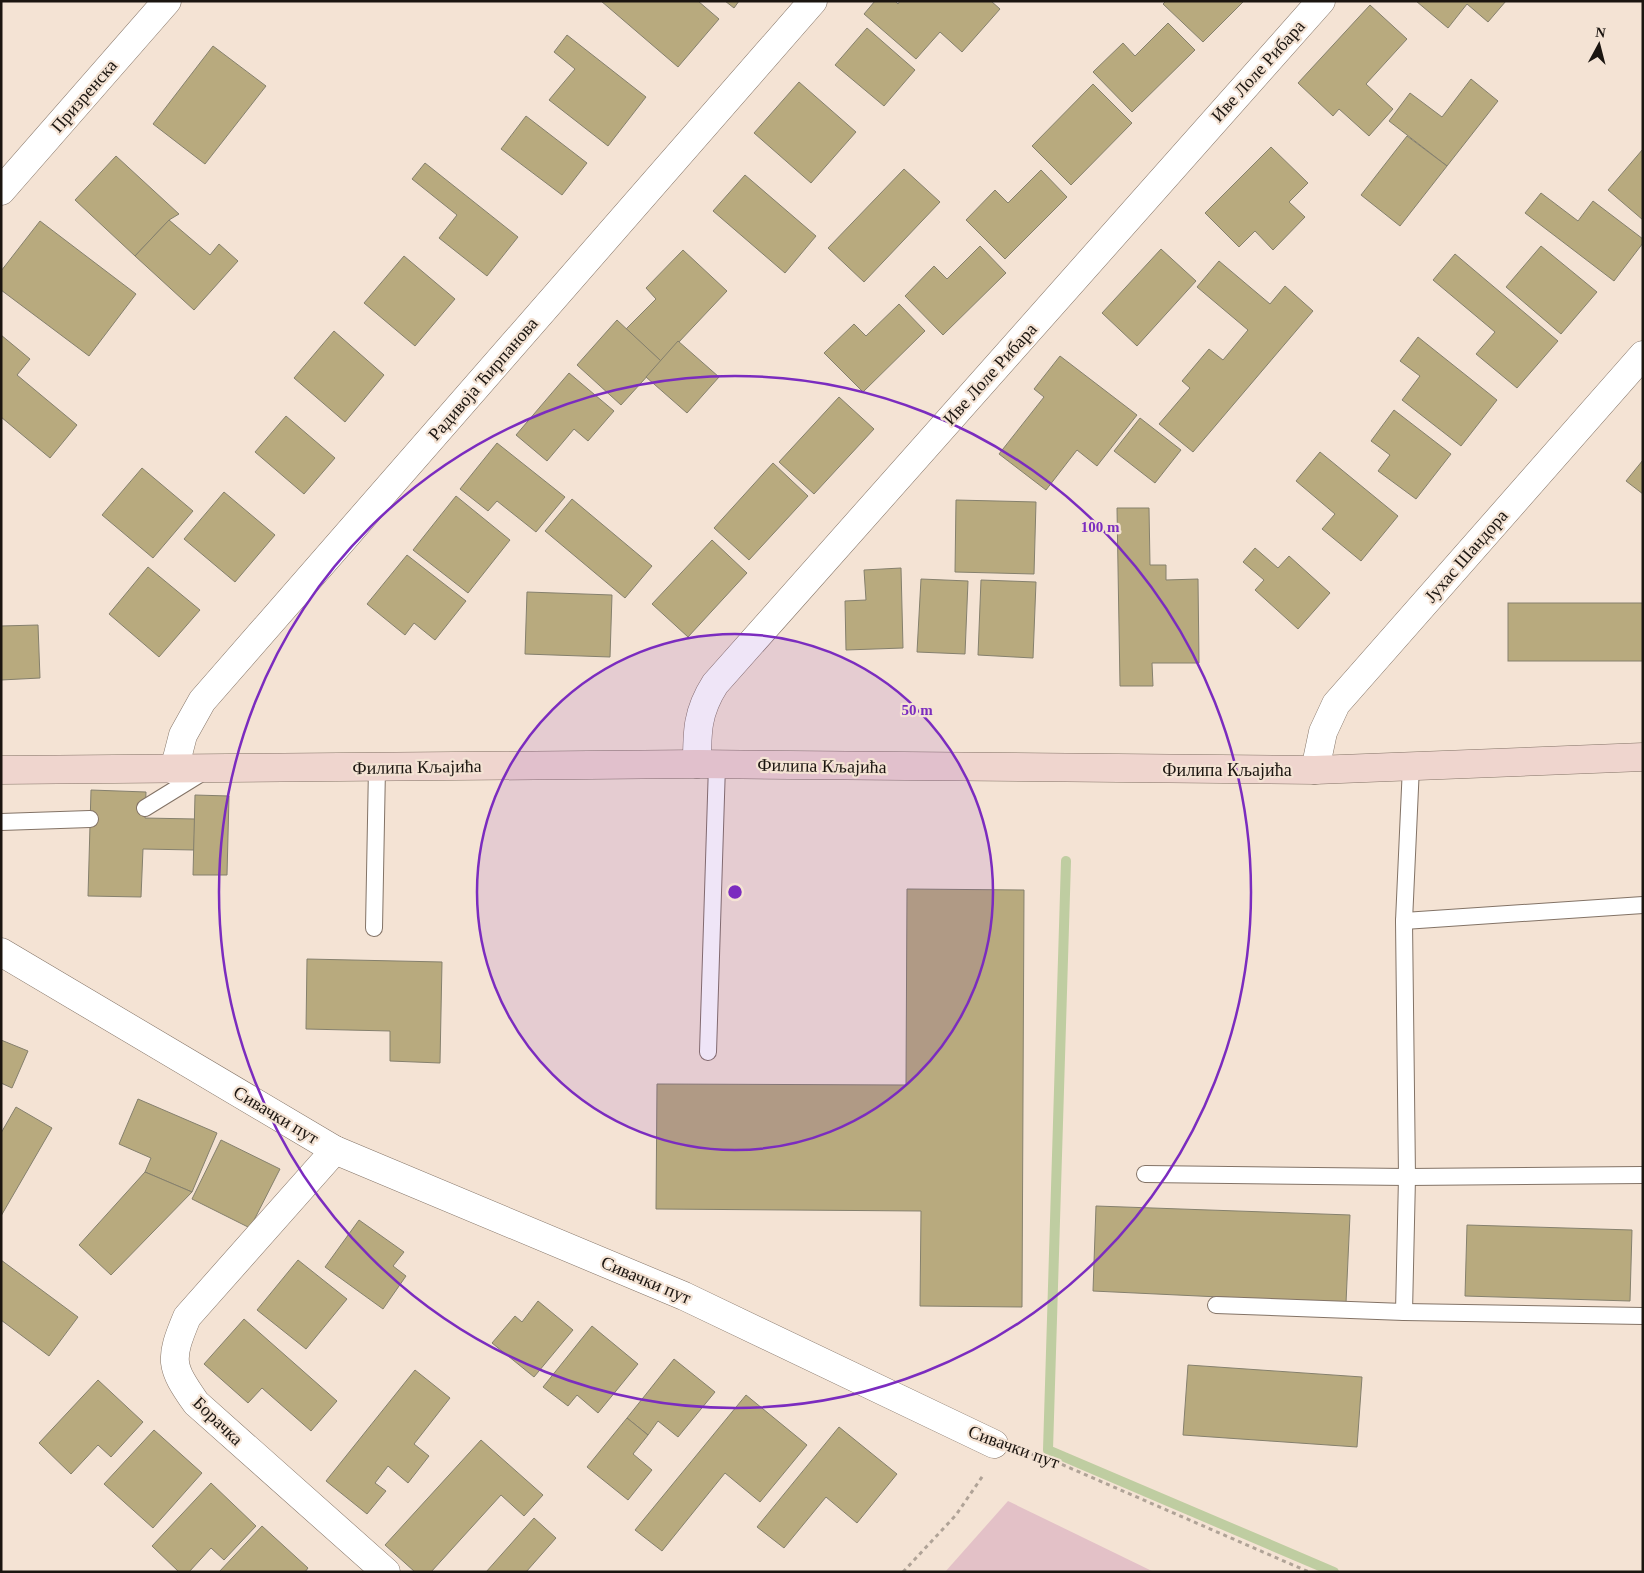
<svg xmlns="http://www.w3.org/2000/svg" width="1644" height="1573" font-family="Georgia,serif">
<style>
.green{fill:#e3c1c7}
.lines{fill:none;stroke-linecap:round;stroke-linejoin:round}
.stream{stroke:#bfcda1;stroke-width:10}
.building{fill:#b8aa7e;stroke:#85806d}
.lane-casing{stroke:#837366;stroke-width:18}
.street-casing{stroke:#837366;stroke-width:29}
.secondary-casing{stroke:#837366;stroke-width:29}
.path{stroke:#b0a397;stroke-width:3;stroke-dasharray:4 4;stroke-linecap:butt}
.lane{stroke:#fff;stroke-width:16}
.street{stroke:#fff;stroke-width:28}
.secondary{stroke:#efd5ce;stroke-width:28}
.ring{fill:none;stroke:#7b2cbf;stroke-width:2.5}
.labels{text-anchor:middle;stroke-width:4.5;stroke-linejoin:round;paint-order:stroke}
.street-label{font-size:18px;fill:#1b1510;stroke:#f4e3d4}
.centre{fill:#7b2cbf;stroke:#f4e3d4;stroke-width:2.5}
.ring-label{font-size:15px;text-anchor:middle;font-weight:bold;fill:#7b2cbf;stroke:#f4e3d4;stroke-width:4.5;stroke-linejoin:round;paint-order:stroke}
</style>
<rect width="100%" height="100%" fill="#f4e3d4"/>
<polygon class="green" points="1008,1501 1154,1572 945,1572"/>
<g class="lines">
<polyline class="stream" points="1066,861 1048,1450 1334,1572"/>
</g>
<g class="building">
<polygon points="601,1 698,1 719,19 678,67"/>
<polygon points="725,1 739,1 734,8"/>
<polygon points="875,1 895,1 898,4 900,1 991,1 1000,9 962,52 940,32 916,59 864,14"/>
<polygon points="1166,1 1244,1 1203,42 1163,4"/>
<polygon points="1416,1 1506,1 1488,22 1467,4 1448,28"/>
<polygon points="1370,5 1407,39 1366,84 1393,109 1369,136 1339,109 1333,116 1298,83"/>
<polygon points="1168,23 1195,50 1132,112 1093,72 1123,43 1135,56"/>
<polygon points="867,28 915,70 884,106 835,65"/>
<polygon points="567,35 646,97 608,146 549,100 575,69 554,52"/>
<polygon points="213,46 266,86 205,164 153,124"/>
<polygon points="1471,79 1498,101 1447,166 1389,121 1410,93 1442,117"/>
<polygon points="799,82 856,132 811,183 754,133"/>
<polygon points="1093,84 1132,123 1071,185 1032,146"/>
<polygon points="526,116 587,163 562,195 501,149"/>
<polygon points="1407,136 1447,166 1400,226 1361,195"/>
<polygon points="1271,147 1308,183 1289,202 1305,217 1273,250 1255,231 1239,247 1205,213"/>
<polygon points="1643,149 1643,220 1608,190"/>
<polygon points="116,156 179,214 169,220 135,256 75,200"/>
<polygon points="425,163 518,237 487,276 439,238 457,215 412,179"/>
<polygon points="904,169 940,202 864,282 828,248"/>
<polygon points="1041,170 1067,197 1005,259 966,220 995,190 1008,203"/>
<polygon points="745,175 816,236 785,273 713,211"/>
<polygon points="1541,193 1578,221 1593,201 1643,239 1643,243 1614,281 1525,213"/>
<polygon points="169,220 210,255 219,244 238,261 194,310 135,256"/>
<polygon points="40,221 136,294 89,356 1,290 1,271"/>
<polygon points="980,246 1006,273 943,335 905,296 934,266 947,279"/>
<polygon points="1541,246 1597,292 1561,334 1506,287"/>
<polygon points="1161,249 1196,281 1137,346 1102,313"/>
<polygon points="683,250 727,291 661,361 626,329 656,299 646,288"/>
<polygon points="1455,254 1558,341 1517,388 1476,354 1495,332 1433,280"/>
<polygon points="404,256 455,299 415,346 364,303"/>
<polygon points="1219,261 1270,304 1285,286 1313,311 1193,452 1159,424 1190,388 1182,381 1209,349 1223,360 1248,330 1197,287"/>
<polygon points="899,304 925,331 863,392 824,353 854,324 866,336"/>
<polygon points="617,320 661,361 621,405 577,365"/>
<polygon points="334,331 384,375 345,422 294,378"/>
<polygon points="1,335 30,359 17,375 77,425 50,458 1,417"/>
<polygon points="1418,337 1497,400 1461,446 1402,400 1420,376 1400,361"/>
<polygon points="678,341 719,377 687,413 646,377"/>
<polygon points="1060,356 1137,415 1097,466 1077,450 1046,490 999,454 1044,397 1034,389"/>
<polygon points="569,373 614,411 588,441 574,429 547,461 516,435"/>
<polygon points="839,397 874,429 814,494 779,462"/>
<polygon points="1394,410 1451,454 1416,499 1378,471 1390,455 1371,441"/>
<polygon points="286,416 335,458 304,494 255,452"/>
<polygon points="1140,418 1181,450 1155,483 1114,451"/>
<polygon points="497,443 565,497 536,532 497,501 488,511 460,489"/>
<polygon points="1320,452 1398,516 1361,561 1322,529 1335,514 1296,481"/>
<polygon points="1643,460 1643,494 1626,481"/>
<polygon points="773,463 808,496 749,560 714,528"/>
<polygon points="142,468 193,511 153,558 102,515"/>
<polygon points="224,492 275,535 235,582 184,539"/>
<polygon points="456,496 510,540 468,593 413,550"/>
<polygon points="572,499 652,566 625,598 545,531"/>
<polygon points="956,500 1036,502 1034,574 955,572"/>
<polygon points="1117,508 1149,508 1150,565 1166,565 1166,580 1198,579 1199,663 1152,663 1153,686 1120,686"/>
<polygon points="712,540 747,573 688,637 652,604"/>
<polygon points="1255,548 1278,568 1289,556 1330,593 1298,629 1255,590 1264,580 1243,562"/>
<polygon points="407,555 466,601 435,640 414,623 405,635 367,604"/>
<polygon points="148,567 200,610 159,657 109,614"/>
<polygon points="901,568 903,648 846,650 845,601 866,600 864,570"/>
<polygon points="921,579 968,581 965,654 917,652"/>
<polygon points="981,580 1036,582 1033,658 978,655"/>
<polygon points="527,592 612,595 610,657 525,654"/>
<rect x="1508" y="603" width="135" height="58"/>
<polygon points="38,625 40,678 1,680 1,626"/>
<polygon points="91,790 146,792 145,818 195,819 194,850 143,849 141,897 88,896"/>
<polygon points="195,795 229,796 227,875 193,875"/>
<polygon points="907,889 1024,890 1022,1307 920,1306 921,1211 656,1209 657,1084 906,1085"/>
<polygon points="307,959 442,962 440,1063 390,1061 390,1031 306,1029"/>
<polygon points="1,1040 28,1051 12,1088 1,1083"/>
<polygon points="138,1099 217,1133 192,1192 145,1172 151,1158 119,1144"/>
<polygon points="16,1107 52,1128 1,1216 1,1133"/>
<polygon points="221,1140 280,1169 250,1228 192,1199"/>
<polygon points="145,1172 192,1192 111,1275 79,1245"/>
<polygon points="1096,1206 1350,1215 1346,1303 1093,1291"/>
<polygon points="359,1220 404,1252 393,1266 406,1276 383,1309 325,1267"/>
<polygon points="1467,1225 1632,1230 1630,1301 1465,1296"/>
<polygon points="1,1260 78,1317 49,1356 1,1320"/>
<polygon points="298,1260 347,1299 306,1349 257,1310"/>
<polygon points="538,1301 573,1330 534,1377 492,1343 515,1316 522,1322"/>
<polygon points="244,1319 337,1401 311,1431 262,1388 248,1403 204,1364"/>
<polygon points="592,1326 638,1364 598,1413 577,1395 568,1406 543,1387"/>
<polygon points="674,1359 715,1392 678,1437 658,1421 648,1435 627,1418"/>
<polygon points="1188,1365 1362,1377 1357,1447 1183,1435"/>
<polygon points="415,1370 450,1398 414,1444 429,1456 408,1483 388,1466 375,1483 386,1491 367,1514 326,1481"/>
<polygon points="98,1380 143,1422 111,1457 98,1445 71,1474 39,1443"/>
<polygon points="746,1395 807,1445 760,1502 725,1473 662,1551 635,1530"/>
<polygon points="627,1418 648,1435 633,1454 652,1470 628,1500 587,1467"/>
<polygon points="839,1427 897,1474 857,1523 826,1497 784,1548 757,1527"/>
<polygon points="154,1430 202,1473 153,1528 104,1484"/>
<polygon points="481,1440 543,1495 524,1516 501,1495 431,1572 415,1572 385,1545"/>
<polygon points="211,1483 256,1526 224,1560 211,1548 189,1572 179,1572 152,1546"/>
<polygon points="534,1518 556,1538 526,1572 486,1572"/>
<polygon points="262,1526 308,1568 305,1572 219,1572"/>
</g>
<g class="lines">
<defs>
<g id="lane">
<polyline points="145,808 205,771"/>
<polyline points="1,822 90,819"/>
<polyline points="1404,921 1643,905"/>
<polyline points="374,928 377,767"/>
<polyline points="708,1052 717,765"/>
<polyline points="1145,1174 1407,1177 1643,1175"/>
<polyline points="1216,1305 1404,1312 1643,1316"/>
<polyline points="1404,1312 1407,1177 1404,921 1411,766"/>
</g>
<g id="street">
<polyline points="1,191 167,1"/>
<path d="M697,764c0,-32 0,-52 18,-80l606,-683"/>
<polyline points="174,770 183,735 202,701 813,1"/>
<polyline points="1315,770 1323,732 1336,704 1643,355"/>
<polyline points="1,952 335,1150 684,1296 994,1444"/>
<path d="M335,1150l-148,167c-18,43 -17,49 9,86l190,169"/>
</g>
<polyline id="secondary" points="1,770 697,764 1315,770 1643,757"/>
</defs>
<use href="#lane" class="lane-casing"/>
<use href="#street" class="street-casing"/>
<use href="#secondary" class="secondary-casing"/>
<g class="path">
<polyline points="1024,1452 1054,1461 1309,1572"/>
<polyline points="903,1572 956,1515 984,1474"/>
</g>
<use href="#lane" class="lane"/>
<use href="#street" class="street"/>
<use href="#secondary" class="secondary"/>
</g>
<circle cx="735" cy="892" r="258" fill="#7b2cbf" fill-opacity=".12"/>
<g class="ring">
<circle cx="735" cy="892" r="258"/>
<circle cx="735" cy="892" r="516"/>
</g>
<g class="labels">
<g class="street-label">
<text transform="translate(1258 71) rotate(-48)" y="6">Иве Лоле Рибара</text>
<text transform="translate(84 96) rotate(-49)" y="6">Призренска</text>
<text transform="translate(990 374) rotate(-48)" y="6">Иве Лоле Рибара</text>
<text transform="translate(483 379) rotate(-49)" y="6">Радивоја Ћирпанова</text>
<text transform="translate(1466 556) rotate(-49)" y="6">Јухас Шандора</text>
<text transform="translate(822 766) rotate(1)" y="6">Филипа Кљајића</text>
<text transform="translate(417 767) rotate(-1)" y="6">Филипа Кљајића</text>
<text x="1227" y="776">Филипа Кљајића</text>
<text transform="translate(276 1115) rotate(31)" y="6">Сивачки пут</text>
<text transform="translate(646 1280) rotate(23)" y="6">Сивачки пут</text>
<text transform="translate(218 1421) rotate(44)" y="6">Борачка</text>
<text transform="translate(1014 1447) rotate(20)" y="6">Сивачки пут</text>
</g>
</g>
<circle cx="735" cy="892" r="8" class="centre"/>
<g class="ring-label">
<text x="1100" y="532">100 m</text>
<text x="917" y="715">50 m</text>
</g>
<rect width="1644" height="1573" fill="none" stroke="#1b1510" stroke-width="5"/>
<g transform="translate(1599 45) rotate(7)" stroke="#f4e3d4" stroke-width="4" paint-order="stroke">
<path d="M0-4L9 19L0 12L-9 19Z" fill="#1b1510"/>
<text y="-8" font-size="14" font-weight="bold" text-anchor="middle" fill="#1b1510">N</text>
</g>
</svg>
